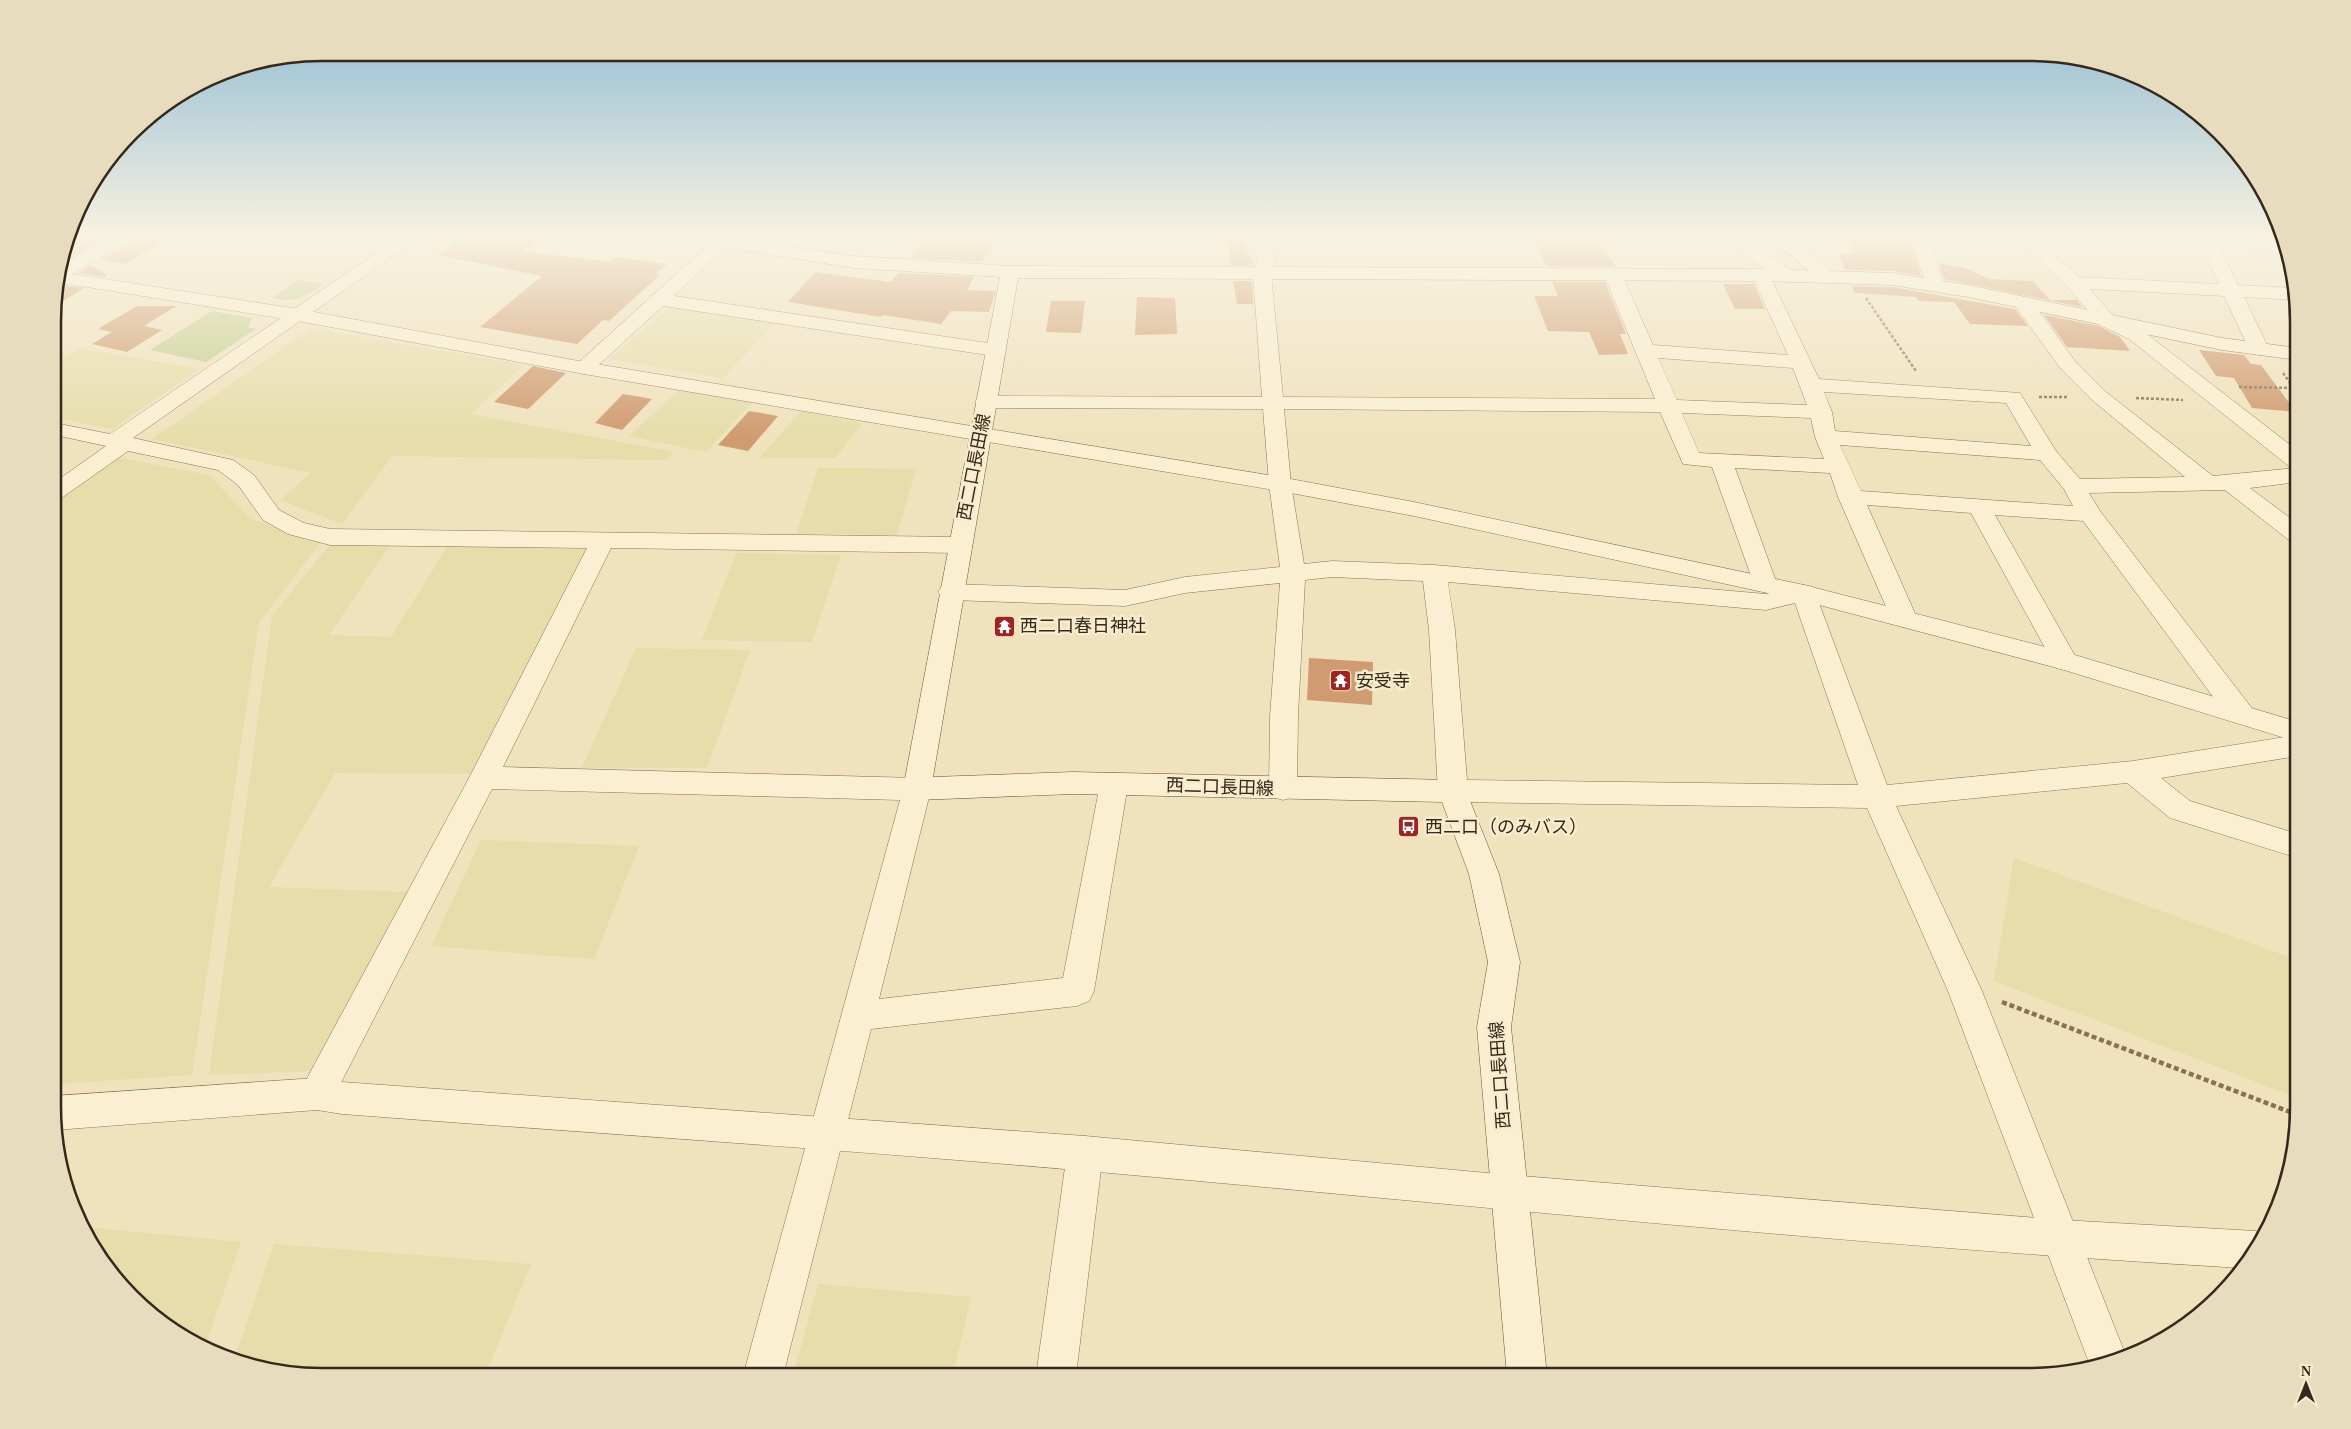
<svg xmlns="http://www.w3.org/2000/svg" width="2351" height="1429" font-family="'Times New Roman','Noto Sans JP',serif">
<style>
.farmland{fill:#e6ddaa}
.green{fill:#c5ce91}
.building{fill:#d09b70}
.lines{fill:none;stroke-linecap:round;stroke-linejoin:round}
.minor-casing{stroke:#887255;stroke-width:1}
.tertiary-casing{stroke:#887255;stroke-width:1}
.secondary-casing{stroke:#6a5339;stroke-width:1}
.path-far1{stroke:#887255;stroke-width:2.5;stroke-dasharray:3 2;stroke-linecap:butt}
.path{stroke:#887255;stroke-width:4.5;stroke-dasharray:5 3;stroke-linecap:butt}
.minor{fill:#faefd0;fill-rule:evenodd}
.tertiary{fill:#faefd0;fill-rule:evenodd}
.secondary{fill:#faefd0;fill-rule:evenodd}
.labels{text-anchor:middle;stroke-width:5;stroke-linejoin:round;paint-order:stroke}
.street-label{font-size:18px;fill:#36291b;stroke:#f7eccd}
.poi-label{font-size:18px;fill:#36291b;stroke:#f7eccd;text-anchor:start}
.rim{fill:none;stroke:#36291b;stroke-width:2.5}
</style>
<rect width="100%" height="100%" fill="#f0e2bd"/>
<g class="farmland">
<polygon points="669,307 775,323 723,378 609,359"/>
<polygon points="311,328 524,365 471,414 674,452 667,460 392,456 342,524 280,500 311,473 152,439"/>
<polygon points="80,348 199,369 112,429 55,418 55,363"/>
<polygon points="681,388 753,402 706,452 629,436"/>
<polygon points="801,411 863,423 835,458 760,458"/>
<polygon points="116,457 209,475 251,519 322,541 259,622 192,1075 55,1084 55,502"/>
<polygon points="818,468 916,469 897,535 796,534"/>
<polygon points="330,544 390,545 329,635 391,637 447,547 588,549 471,774 335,773 269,887 409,892 315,1071 209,1075 272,616"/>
<polygon points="736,553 841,555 812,642 702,640"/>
<polygon points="636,648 750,650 707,768 582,768"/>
<polygon points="481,840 639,846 594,959 431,946"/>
<polygon points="2014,858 2298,960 2298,1098 1994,981"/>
<polygon points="84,1227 241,1242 205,1347 187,1340 132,1298 98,1256"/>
<polygon points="274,1244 531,1264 485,1376 322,1376 252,1367 234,1360"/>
<polygon points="818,1284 971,1297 953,1376 793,1376"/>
</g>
<g class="green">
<path d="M298,280l26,4c-20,13 -28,19 -52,14z"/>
<polygon points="212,311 252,318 248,327 256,329 206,362 150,350"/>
</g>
<g class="building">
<polygon points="70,239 104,239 63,261"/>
<polygon points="131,239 168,239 125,264 101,260 127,245"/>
<polygon points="462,239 539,239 522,251 609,262 615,257 667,264 656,274 660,275 609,321 603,320 577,344 480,327 542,276 438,255"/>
<polygon points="922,239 995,239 982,262 910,258"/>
<polygon points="1227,239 1240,239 1254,265 1231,265"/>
<polygon points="1535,239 1597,239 1616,267 1546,266"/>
<polygon points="1850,239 1910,242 1921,276 1892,271 1845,270 1839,254 1853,254"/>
<polygon points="1939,263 1966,268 1989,279 2033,281 2050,300 2077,300 2082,307 1944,279"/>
<polygon points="91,265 107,275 103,277 78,273"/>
<polygon points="815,272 890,282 899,273 974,277 967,290 996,291 989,312 951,311 941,324 883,315 881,317 788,302"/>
<polygon points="1233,281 1252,281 1253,304 1237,304"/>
<polygon points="1552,282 1605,282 1626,334 1620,334 1628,354 1599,355 1589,332 1548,331 1534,296 1558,296"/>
<polygon points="56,284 84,288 55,306"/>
<polygon points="1723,284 1754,284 1765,309 1735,309"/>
<polygon points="1852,286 1892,287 2015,309 2028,326 1970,324 1954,302 1919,301 1916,297 1855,293"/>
<polygon points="1137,297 1175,298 1177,334 1135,335"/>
<polygon points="1051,301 1085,301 1081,333 1046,332"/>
<polygon points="137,306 176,306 144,326 162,330 127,352 92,344 112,332 98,329"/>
<polygon points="2044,315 2099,326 2120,337 2130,351 2067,347"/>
<polygon points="2199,350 2244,355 2251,364 2261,365 2296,412 2252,408 2234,378 2216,376"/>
<polygon points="533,366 566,373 528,409 494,402"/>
<polygon points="623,394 652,399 622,430 595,423"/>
<polygon points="749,411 778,416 748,451 718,445"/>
<polygon points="1309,658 1373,662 1372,705 1307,700"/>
</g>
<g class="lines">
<defs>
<g id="minor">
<polygon points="397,239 417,239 133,438 233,460 254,475 279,510 304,523 330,529 960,537 969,540 972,545 969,550 960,553 611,548 503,767 917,778 927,781 931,789 879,999 1063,978 1100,784 1104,776 1114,773 1124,776 1128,784 1094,991 1089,1001 1077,1006 871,1029 783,1376 743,1376 900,800 492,789 329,1106 317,1110 305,1106 299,1094 305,1082 469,778 587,548 330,545 288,534 263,520 238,485 218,470 128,451 63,497 55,499 55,482 106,446 55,435 55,423 110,434"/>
<polygon points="715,239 730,239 732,241 674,296 994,344 1001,346 1004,350 1001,354 994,356 663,306 591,372 584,374 577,372 574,368 577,364"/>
<path d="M1252,239h18l6,21 -5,14 12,123 372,2 -51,-124 2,-4h14l2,4 31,70 135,10 -36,-80 2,-4h13l-45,-32h21l51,33 2,4 -2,4 -7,2 -19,-10 51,107 201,14 36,58 24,28 105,-2 -93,-77 -31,-31 -48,-66 3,-4 7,-2 7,2 45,62 31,31 107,84 83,-8 -6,-1 -161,-128 -29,-14 -33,-39 -50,-47h19l43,38 140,7 -21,-45h18l22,46 57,3 1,12 -52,-3 25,52 -3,4 -7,2 -7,-2 -3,-4 -25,-53 -134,-7 24,28 29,14 155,120v31l-48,6 48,36v20l-8,-3 -65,-51 -136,3 11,18 151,196 4,7 -4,7 -10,3 -10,-3 -148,-200 -88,-6 83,146 -4,7 -9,2 -9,-2 -85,-155 -104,-8 50,113 -4,6 -9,3 -9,-3 -4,-6 -53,-121 -8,-24 -95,-5 42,116 -3,6 -9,2 -9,-2 -44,-123 -29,-3 -23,-52 -376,-3 7,75 13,80 28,-3 102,4 332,29 38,-9 9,2 74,198 246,-24 165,-26v21l-137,22 29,23 108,33v24l-128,-40 -43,-35 -231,23 86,185 144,365 -35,12 -143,-377 -81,-183 -414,-6 -10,-3 -5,-8 -9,-161 -6,-49 -91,-4 -27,3 -7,136 -1,73 -4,8 -10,3 -10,-3 -4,-8 1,-73 10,-133 -95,10 -60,13 -174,-6 -9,-2 -4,-6 4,-6 9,-2 174,6 60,-13 95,-10 -11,-83 -6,-75 -277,-1 -8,-1 -3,-5 3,-5 8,-1 276,1 -9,-123 5,-14zM1658,358l135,10 14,37 -130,-5zM1824,392l182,11 25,43 -196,-15 -3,-19zM1682,413l129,5 4,19 9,22 -125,-6zM1840,445l200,15 24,29 9,17 -212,-15zM1448,582l318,28 29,-7 63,182 -391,-5 -12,-150z"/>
<polygon points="1771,239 1791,239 1836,276 1834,280 1820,280"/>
<polygon points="1911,239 1929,239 1944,285 1942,289 1935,291 1928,289 1926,285"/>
<polygon points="2221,239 2254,239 2286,245 2288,256 2224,243"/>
<polygon points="1085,1136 1098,1141 1103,1153 1076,1376 1036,1376 1067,1153 1072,1141"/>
</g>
<g id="tertiary">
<polygon points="107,239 129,239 126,243 72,274 298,309 584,362 1280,477 1414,502 1804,585 2065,652 2298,722 2298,742 2061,669 1804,601 1414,516 1280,491 584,374 298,321 56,282 62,264"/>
<path d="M317,1078l25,4 743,54 424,39 553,45 194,11 9,4 -23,33c-386,-22 -770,-63 -1155,-97 -248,-22 -497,-38 -745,-57l-25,-4 -262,20v-34z"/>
</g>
<polygon id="secondary" points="696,239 738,239 854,256 1010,266 1761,269 1892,273 1968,285 2222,338 2298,348 2298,360 2222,350 1968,297 1892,285 1761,281 1018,278 933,777 1073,772 1453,780 1463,783 1499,874 1520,962 1511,1027 1547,1376 1507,1376 1477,1027 1488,962 1469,874 1442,802 1073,794 917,800 907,797 903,789 1000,277 854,268 705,244 699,243"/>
</defs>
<use href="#minor" class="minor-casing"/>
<use href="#tertiary" class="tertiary-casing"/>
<use href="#secondary" class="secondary-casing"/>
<g class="path-far1">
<polyline points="1866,298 1916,371"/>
<polyline points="2283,373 2294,388"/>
<polyline points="2239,387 2298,388"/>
<polyline points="2039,397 2068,397"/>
<polyline points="2136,398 2183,400"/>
</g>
<polyline class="path" points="2002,1002 2298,1115"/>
<use href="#minor" class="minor"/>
<use href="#tertiary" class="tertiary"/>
<use href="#secondary" class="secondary"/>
</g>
<linearGradient id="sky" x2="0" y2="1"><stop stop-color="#8bb9d5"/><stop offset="0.54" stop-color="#f8f2e1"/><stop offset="1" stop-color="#f8f2e1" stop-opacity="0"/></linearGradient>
<rect width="2351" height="439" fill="url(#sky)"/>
<defs>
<symbol id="temple-square" viewBox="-11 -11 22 22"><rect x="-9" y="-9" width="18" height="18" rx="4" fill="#9a2523" stroke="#f7eccd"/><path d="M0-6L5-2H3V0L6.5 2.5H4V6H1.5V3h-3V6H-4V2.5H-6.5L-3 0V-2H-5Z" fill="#fff"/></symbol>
<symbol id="bus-square" viewBox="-11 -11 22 22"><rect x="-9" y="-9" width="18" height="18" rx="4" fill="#9a2523" stroke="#f7eccd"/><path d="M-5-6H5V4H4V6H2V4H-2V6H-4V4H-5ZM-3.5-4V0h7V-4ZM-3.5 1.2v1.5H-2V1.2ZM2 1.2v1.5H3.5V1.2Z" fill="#fff"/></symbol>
</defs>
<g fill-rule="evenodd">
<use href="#temple-square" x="992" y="614" width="25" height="25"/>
<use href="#temple-square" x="1328" y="668" width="25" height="25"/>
<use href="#bus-square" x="1396" y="814" width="25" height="25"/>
</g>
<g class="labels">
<g class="street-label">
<text transform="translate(974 467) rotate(-79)" y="6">西二口長田線</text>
<text transform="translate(1220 787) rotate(2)" y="6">西二口長田線</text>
<text transform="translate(1500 1075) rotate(-94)" y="6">西二口長田線</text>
</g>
<g class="poi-label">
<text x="1020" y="632">西二口春日神社</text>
<text x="1356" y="687">安受寺</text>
<text x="1425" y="833">西二口（のみバス）</text>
</g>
</g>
<path d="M0 0H2351V1429H0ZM322 61H2029A261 261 0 0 1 2290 322V1107A261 261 0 0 1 2029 1368H322A261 261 0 0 1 61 1107V322A261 261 0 0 1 322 61Z" fill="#e8dcbf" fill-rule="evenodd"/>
<path class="rim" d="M322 61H2029A261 261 0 0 1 2290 322V1107A261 261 0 0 1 2029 1368H322A261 261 0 0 1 61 1107V322A261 261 0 0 1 322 61Z"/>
<g transform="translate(2306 1384)" stroke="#f7eccd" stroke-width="4" paint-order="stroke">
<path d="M0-4L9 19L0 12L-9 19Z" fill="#36291b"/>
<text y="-8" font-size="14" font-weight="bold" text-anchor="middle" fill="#36291b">N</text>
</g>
</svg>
